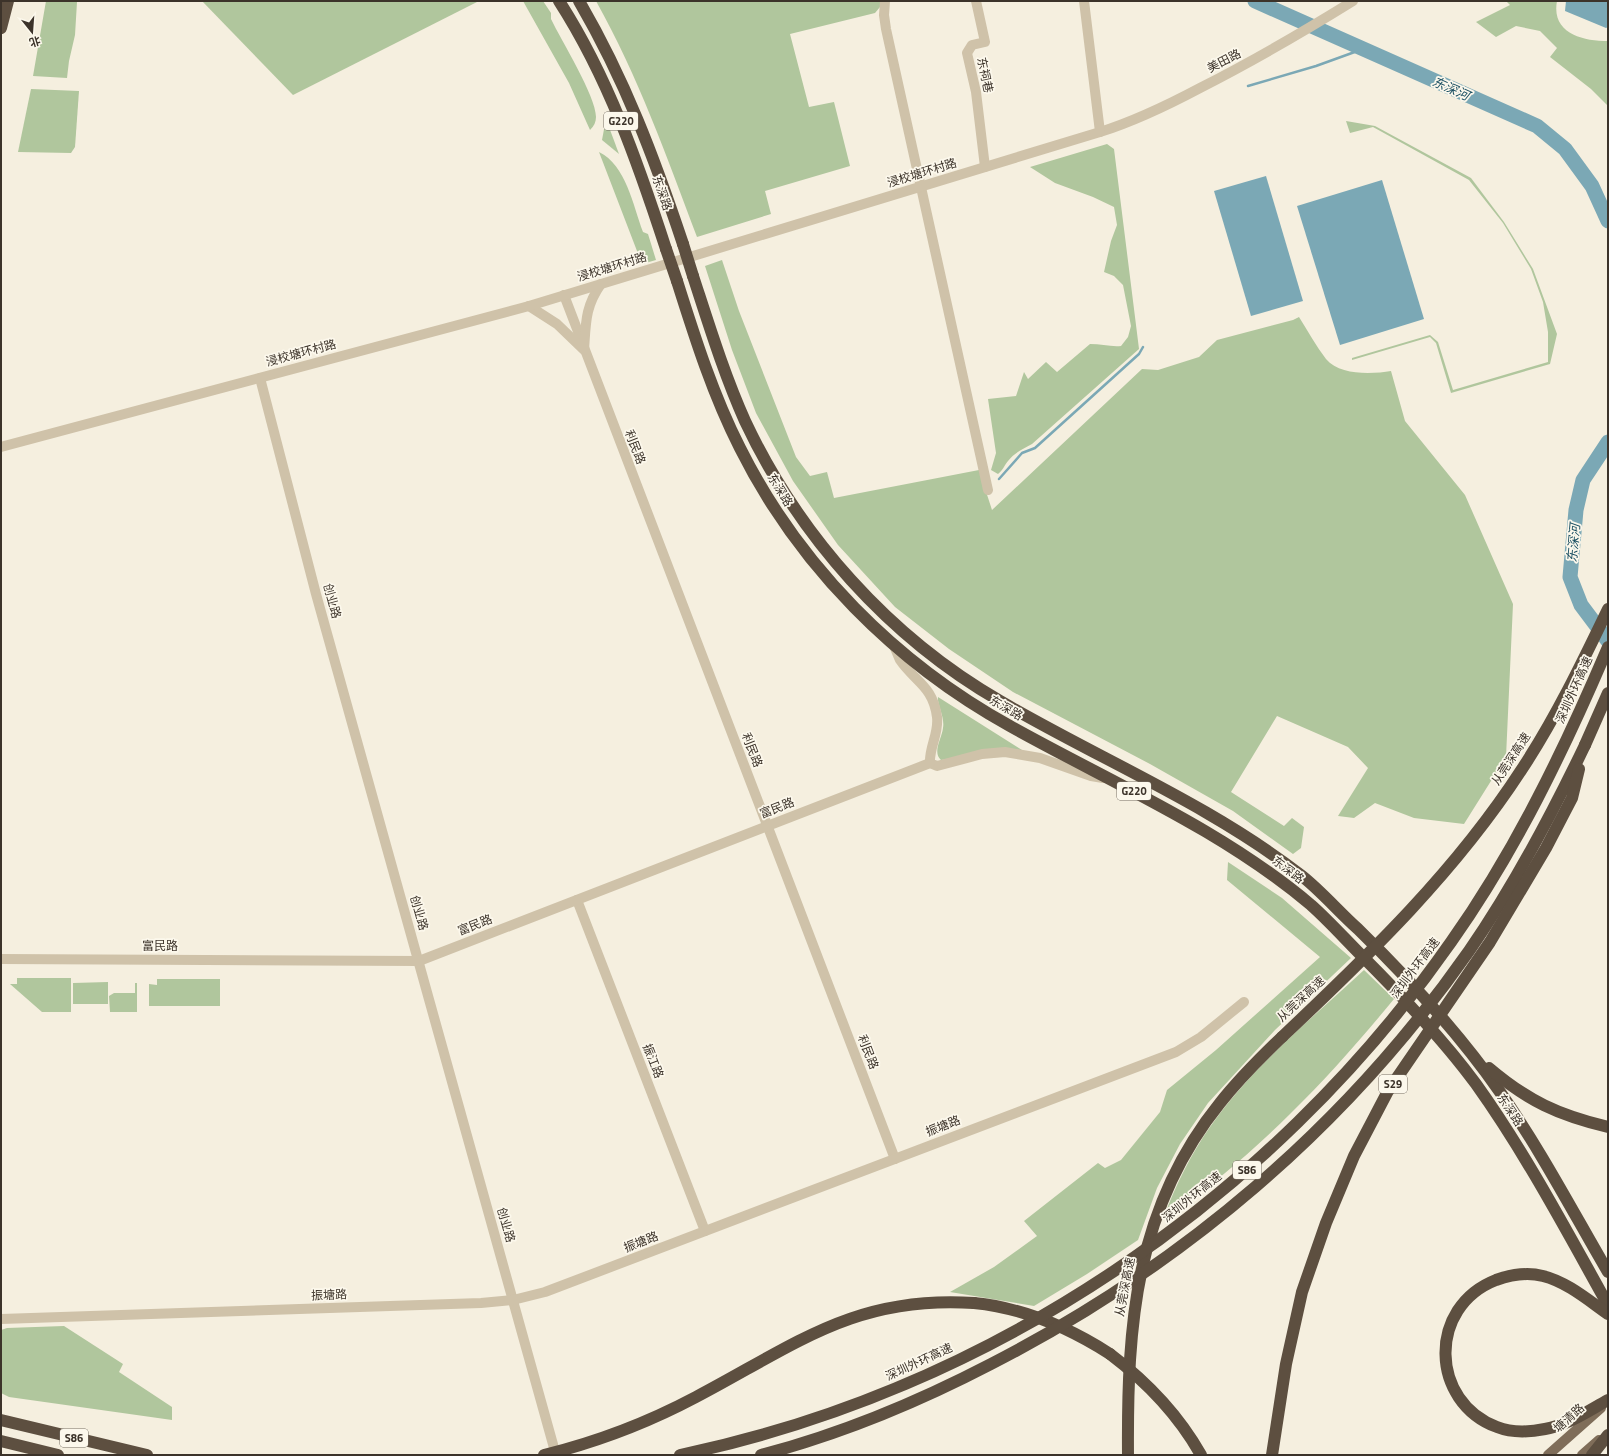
<svg xmlns="http://www.w3.org/2000/svg" width="1609" height="1456" font-family="'Titillium Web','Noto Sans SC',sans-serif">
<style>
.green{fill:#b0c69d}
.water{fill:#7ba8b5}
.lines{fill:none;stroke-linecap:round;stroke-linejoin:round}
.stream{stroke:#7ba8b5;stroke-width:2.5}
.river{stroke:#7ba8b5;stroke-width:15}
.minor{stroke:#cfc2a9;stroke-width:10}
.major{stroke:#7f6d59;stroke-width:10}
.highway{stroke:#5d4f40;stroke-width:12}
.highway-bridge{stroke:#5d4f40;stroke-width:12}
.labels{text-anchor:middle;stroke-width:3.5;stroke-linejoin:round;paint-order:stroke}
.shield{fill:#fcf8ec;stroke:#766e64;stroke-width:1}
.shield-label{font-size:11px;font-weight:bold;fill:#3c332a}
.street-label{font-size:12px;fill:#3c332a;stroke:#fcf8ec}
.water-label{font-size:13px;font-style:italic;fill:#1a4f62;stroke:#fcf8ec}
</style>
<rect width="100%" height="100%" fill="#f5efdf"/>
<g class="green">
<polygon points="46,1 77,2 75,35 69,61 67,78 33,76"/>
<polygon points="202,1 479,1 293,95"/>
<path d="M523,1h20l8,12v6c10,21 45,77 45,98 0,5 -2,9 -6,13l-21,-47z"/>
<path d="M596,1h284v6l-5,6 -85,21 19,73 25,-5 16,64 -85,25 6,23 -74,23c-30,-80 -59,-161 -101,-236z"/>
<path d="M1506,1h51c-6,32 25,40 51,40v65l-17,-17 -41,-32 7,-9 -17,-17 -24,-5 -20,11 -20,-15 34,-17z"/>
<polygon points="31,89 79,91 75,147 71,153 18,152"/>
<polygon points="606,119 619,154 602,140"/>
<polygon points="1346,121 1375,126 1471,178 1504,222 1533,269 1557,334 1550,364 1451,393 1436,343 1430,337 1352,360 1352,358 1430,335 1438,342 1453,390 1548,362 1548,332 1543,302 1531,269 1503,223 1469,180 1373,127 1350,133"/>
<path d="M1107,144l7,5 25,200 -107,95c-9,5 -18,9 -24,17 -4,5 -5,9 -10,13l-7,-4 5,-17 -8,-54 28,-3 8,-24 4,7 18,-17 11,10 33,-28c11,0 21,3 31,2l7,-9 3,-11 -8,-41 -9,-9 -10,-4 7,-31 6,-16 -3,-18 -21,-10 -38,-14 -25,-16z"/>
<path d="M599,152c27,13 34,53 44,80l5,2 8,26 -14,4z"/>
<path d="M722,260l17,51 57,146 14,19 17,-4 7,26 145,-28 13,40 150,-141 16,1 41,-13 18,-17 76,-20 6,-3c9,14 17,29 27,42 14,17 47,15 65,12l14,50 60,74 48,109 -7,153 -42,67 -50,-6 -39,-15 -21,15 -16,-2 30,-48 -20,-21 -71,-31 -46,76 53,34 8,-8 12,9 -3,21 -8,6 -60,-43 -83,-47 -137,-72 -64,-43 -54,-42 -57,-62 -45,-64 -37,-68 -24,-63 -27,-84z"/>
<path d="M938,697l84,53 -81,10c-9,-8 1,-22 2,-32 2,-11 -6,-23 -5,-31z"/>
<polygon points="1228,862 1282,898 1351,958 1275,1030 1208,1103 1180,1144 1157,1188 1138,1240 1087,1274 1034,1306 950,1292 994,1267 1037,1236 1024,1221 1098,1163 1105,1168 1121,1160 1160,1112 1167,1090 1216,1050 1320,957 1227,880"/>
<path d="M1364,970l30,29c-33,40 -67,79 -104,115 -38,38 -80,72 -122,105l-4,-3c12,-31 27,-62 46,-89 42,-60 101,-108 154,-157z"/>
<polygon points="17,978 71,978 71,1012 42,1012 10,984 17,984"/>
<polygon points="157,979 220,979 220,1006 149,1006 149,984 157,985"/>
<polygon points="108,982 108,1004 73,1004 73,983"/>
<polygon points="135,983 137,983 137,1012 110,1012 109,996 114,993 135,993"/>
<polygon points="64,1326 123,1364 119,1372 172,1407 172,1420 9,1397 1,1393 1,1330 7,1328"/>
</g>
<g class="water">
<polygon points="1566,1 1608,1 1608,27 1606,28 1565,11"/>
<polygon points="1266,176 1303,301 1251,316 1214,191"/>
<polygon points="1382,180 1424,319 1340,345 1297,206"/>
</g>
<g class="lines">
<g class="stream">
<polyline points="1248,86 1316,66 1363,49"/>
<polyline points="999,479 1022,453 1035,448 1139,354 1143,347"/>
</g>
<g class="river">
<polyline points="1255,1 1537,126 1565,149 1592,186 1608,221"/>
<polyline points="1608,442 1583,480 1576,510 1570,577 1581,605 1608,641"/>
</g>
<g class="minor">
<polyline points="885,1 884,15 886,29 988,490"/>
<polyline points="976,1 985,42 972,45 967,53 976,92 985,167"/>
<path d="M1100,132c35,-11 68,-27 100,-44 53,-27 103,-56 153,-87"/>
<polyline points="564,295 895,1159"/>
<path d="M529,306l28,18 27,26c2,-28 1,-43 17,-66"/>
<polyline points="260,378 316,594 556,1455"/>
<polyline points="1,447 529,306 1100,132 1084,1"/>
<path d="M894,646c2,4 4,10 6,14 15,22 33,26 37,57 2,17 -8,30 -7,46l7,3 45,-12 23,-2 35,6 51,18 12,2"/>
<polyline points="577,900 705,1231"/>
<polyline points="1,959 419,961 930,763"/>
<polyline points="1,1319 481,1303 513,1300 545,1292 1176,1052 1201,1037 1244,1002"/>
</g>
<g class="major">
<polyline points="1548,1455 1601,1408"/>
<polyline points="1582,1455 1599,1440"/>
</g>
<g class="highway">
<path d="M559,1c49,76 79,162 107,248"/>
<path d="M579,1c46,79 75,156 104,243"/>
<polyline points="1,28 8,1"/>
<path d="M693,276c16,49 31,98 52,145 54,115 144,216 255,280 101,59 209,103 302,175 20,16 37,36 56,53 52,51 101,104 142,163 40,57 73,120 108,180"/>
<path d="M677,281c18,57 36,114 63,167 59,118 156,215 270,278 102,57 211,103 301,179 18,16 34,34 51,51 40,40 80,82 114,128 50,70 90,146 132,221"/>
<polyline points="1585,745 1608,693"/>
<path d="M1489,1068c39,33 69,47 119,59"/>
<path d="M974,1303c50,5 94,24 136,51"/>
<path d="M1608,1314c-20,-14 -41,-32 -65,-38 -16,-4 -33,-1 -47,4 -69,27 -66,122 1,147 15,6 33,5 48,2 23,-4 43,-18 63,-29"/>
<polyline points="1,1420 147,1455"/>
<polyline points="1,1441 58,1455"/>
<path d="M1128,1455c-1,-130 7,-247 92,-352 19,-24 40,-45 62,-66"/>
<polyline points="1592,1455 1608,1435"/>
</g>
<g class="highway-bridge">
<polyline points="683,244 693,276"/>
<polyline points="666,249 677,281"/>
<path d="M1282,1037c88,-83 174,-166 240,-268 33,-50 60,-106 86,-160"/>
<path d="M1110,1354c37,28 68,60 91,101"/>
<path d="M544,1455c53,-13 103,-32 152,-58 99,-52 159,-102 278,-94"/>
<path d="M680,1455c310,-65 590,-254 771,-513 65,-92 113,-192 157,-295"/>
<path d="M761,1455c80,-21 157,-53 230,-91 191,-98 355,-237 478,-413 45,-65 82,-135 116,-206"/>
<polyline points="1272,1455 1286,1364 1302,1292 1326,1223 1354,1156 1388,1091 1490,942 1546,848 1572,798 1579,769"/>
</g>
</g>
<g class="labels">
<g class="shield">
<rect x="604" y="112" width="34" height="18" rx="3"/>
<rect x="1117" y="782" width="34" height="18" rx="3"/>
<rect x="1379" y="1075" width="28" height="18" rx="3"/>
<rect x="1233" y="1161" width="28" height="18" rx="3"/>
<rect x="60" y="1429" width="28" height="18" rx="3"/>
</g>
<g class="shield-label">
<text x="621" y="125">G220</text>
<text x="1134" y="795">G220</text>
<text x="1393" y="1088">S29</text>
<text x="1247" y="1174">S86</text>
<text x="74" y="1442">S86</text>
</g>
<g class="street-label">
<text transform="translate(1224 61) rotate(-27)" y="4">美田路</text>
<text transform="translate(985 75) rotate(78)" y="4">东祠巷</text>
<text transform="translate(922 173) rotate(-17)" y="4">浸校塘环村路</text>
<text transform="translate(662 193) rotate(71)" y="4">东深路</text>
<text transform="translate(612 267) rotate(-17)" y="4">浸校塘环村路</text>
<text transform="translate(301 353) rotate(-15)" y="4">浸校塘环村路</text>
<text transform="translate(635 447) rotate(69)" y="4">利民路</text>
<text transform="translate(780 490) rotate(58)" y="4">东深路</text>
<text transform="translate(332 601) rotate(75)" y="4">创业路</text>
<text transform="translate(1574 690) rotate(-66)" y="4">深圳外环高速</text>
<text transform="translate(1006 708) rotate(30)" y="4">东深路</text>
<text transform="translate(752 750) rotate(69)" y="4">利民路</text>
<text transform="translate(1511 759) rotate(-57)" y="4">从莞深高速</text>
<text transform="translate(777 808) rotate(-21)" y="4">富民路</text>
<text transform="translate(1288 870) rotate(37)" y="4">东深路</text>
<text transform="translate(419 913) rotate(74)" y="4">创业路</text>
<text transform="translate(475 925) rotate(-21)" y="4">富民路</text>
<text x="160" y="950">富民路</text>
<text transform="translate(1415 968) rotate(-53)" y="4">深圳外环高速</text>
<text transform="translate(1301 999) rotate(-43)" y="4">从莞深高速</text>
<text transform="translate(868 1052) rotate(69)" y="4">利民路</text>
<text transform="translate(653 1061) rotate(69)" y="4">振江路</text>
<text transform="translate(1510 1110) rotate(56)" y="4">东深路</text>
<text transform="translate(943 1126) rotate(-21)" y="4">振塘路</text>
<text transform="translate(1192 1197) rotate(-39)" y="4">深圳外环高速</text>
<text transform="translate(506 1225) rotate(74)" y="4">创业路</text>
<text transform="translate(641 1242) rotate(-21)" y="4">振塘路</text>
<text transform="translate(1125 1287) rotate(-79)" y="4">从莞深高速</text>
<text transform="translate(329 1295) rotate(-2)" y="4">振塘路</text>
<text transform="translate(919 1362) rotate(-25)" y="4">深圳外环高速</text>
<text transform="translate(1569 1418) rotate(-42)" y="4">塘清路</text>
</g>
<g class="water-label">
<text transform="translate(1451 88) rotate(24)" y="5">东深河</text>
<text transform="translate(1573 543) rotate(-85)" y="5">东深河</text>
</g>
</g>
<rect width="1609" height="1456" fill="none" stroke="#3c332a" stroke-width="4"/>
<g transform="translate(32 32) rotate(163)" stroke="#fcf8ec" stroke-width="3" paint-order="stroke">
<path d="M0-3L7 15L0 10L-7 15Z" fill="#3c332a"/>
<text y="-6" font-size="11" font-weight="bold" text-anchor="middle" fill="#3c332a">北</text>
</g>
</svg>
